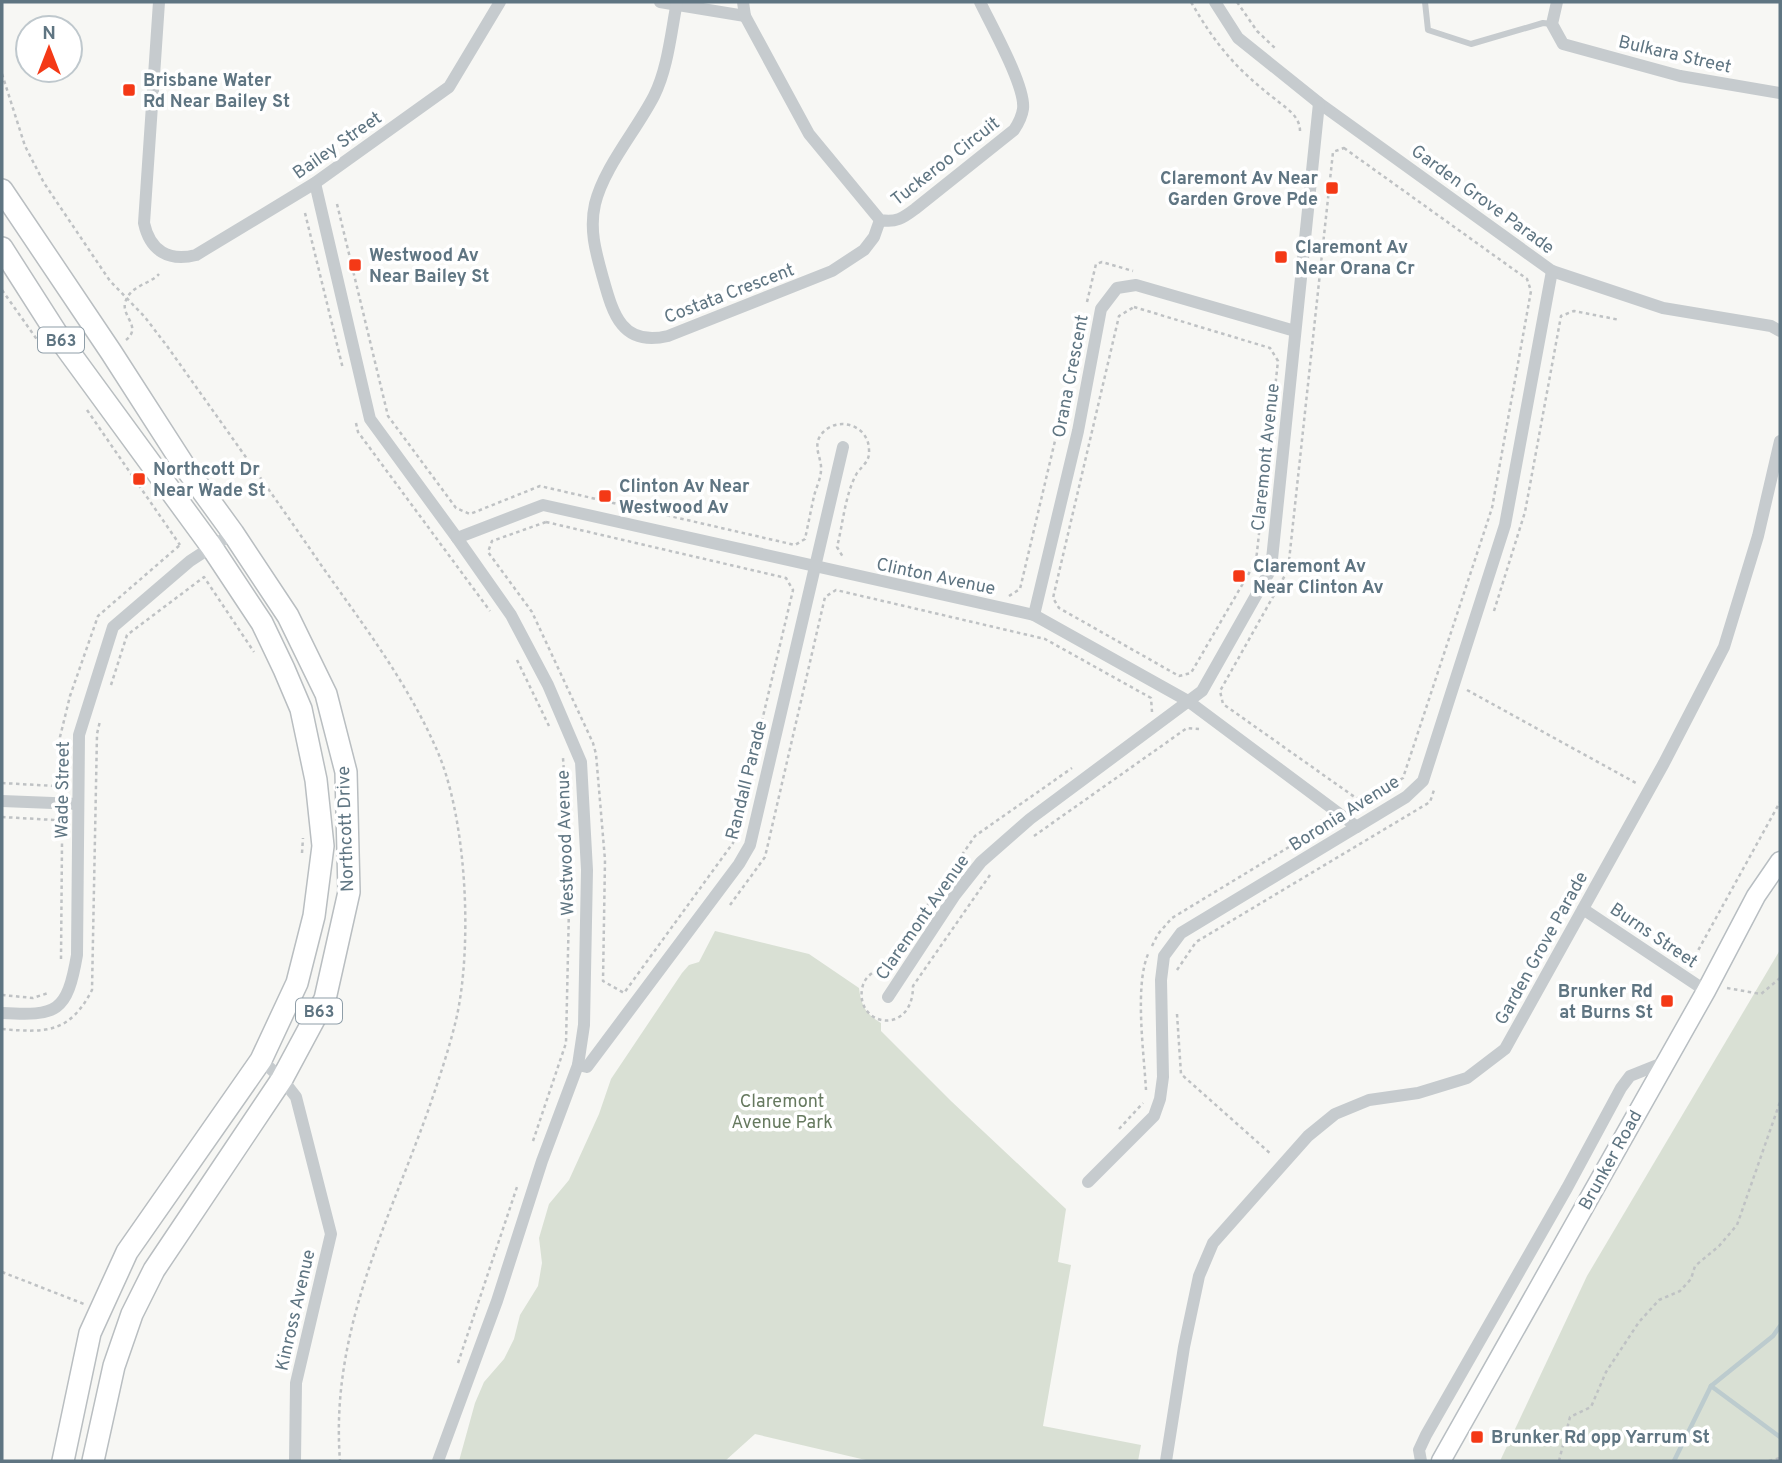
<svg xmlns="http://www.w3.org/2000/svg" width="1782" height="1463" font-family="Overpass,sans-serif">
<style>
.green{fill:#d9e0d4}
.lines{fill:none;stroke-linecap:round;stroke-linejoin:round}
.stream{stroke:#bccbce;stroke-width:4.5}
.secondary-casing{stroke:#b8bec2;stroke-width:21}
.primary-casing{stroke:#b9bec1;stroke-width:24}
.path{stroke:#bfc2c4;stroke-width:2.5;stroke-dasharray:3.5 3.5;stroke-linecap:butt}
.service{stroke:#c6cbce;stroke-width:6}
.minor{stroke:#c6cbce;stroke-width:12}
.secondary{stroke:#fff;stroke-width:18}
.primary{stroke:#fff;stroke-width:21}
.poi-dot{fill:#f43916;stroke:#fff;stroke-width:2.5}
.labels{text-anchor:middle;stroke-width:7;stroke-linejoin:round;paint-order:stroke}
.shield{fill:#fff;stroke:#8f9ea8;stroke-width:2}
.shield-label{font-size:16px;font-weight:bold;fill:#5f7582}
.street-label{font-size:18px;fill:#5f7582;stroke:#fff}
.poi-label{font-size:18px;font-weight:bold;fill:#5f7582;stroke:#fff;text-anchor:start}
.park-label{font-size:18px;fill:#66795f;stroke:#fff}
</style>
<rect width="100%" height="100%" fill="#f7f7f4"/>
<g class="green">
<path d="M715,931l94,23 50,34c2,18 7,26 22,35v8l70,70 115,108 -8,53 13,3 -28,161 98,19 -3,16h-268l-115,-27 -30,27h-266l16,-58 9,-21 20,-23 10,-20 6,-24 18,-29 4,-23 -3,-25 10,-34 20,-24 30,-66 12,-35 71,-106 7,-8 10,-3z"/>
<polygon points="1780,950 1780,1461 1500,1461 1587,1276"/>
</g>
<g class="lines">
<g class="stream">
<polyline points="1711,1386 1780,1437"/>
<polyline points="1674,1461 1711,1386 1773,1336 1780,1326"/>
</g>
<defs>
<polyline id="secondary" points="1441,1461 1706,991 1756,896 1780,861"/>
<g id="primary">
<polyline points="2,190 111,352 185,467 233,533 288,616 326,694 346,772 349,892 325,999 282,1079 154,1270 132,1314 114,1366 93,1461"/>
<polyline points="2,248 64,345 211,546 262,623 284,669 301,709 316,780 323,846 314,916 297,983 261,1060 127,1252 90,1333 63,1461"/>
</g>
</defs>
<use href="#secondary" class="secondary-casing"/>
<use href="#primary" class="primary-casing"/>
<g class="path">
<path d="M1191,2c25,43 44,66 84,97 11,9 25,17 25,32"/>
<polyline points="1237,2 1257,31 1276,49"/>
<path d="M2,74l23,72 19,37 66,98 34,35 23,30c51,72 102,143 152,216 42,60 87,118 117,186 31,68 37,199 20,272 -7,29 -17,59 -27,88 -42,118 -99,224 -89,353"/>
<polygon points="1344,148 1527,279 1531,291 1492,508 1403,778 1367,799 1356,798 1223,704 1220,691 1288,570 1333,152"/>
<path d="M337,204l51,212 68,92 14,6 70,-28 255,59 10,-6c3,-14 6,-29 9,-43 2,-8 7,-18 7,-26 1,-11 -7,-20 -2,-32 13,-24 50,-15 50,12 1,11 -6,15 -12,23 -12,21 -14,51 -20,74l6,10"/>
<polyline points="305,213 343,369"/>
<polyline points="2,290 38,341"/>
<polyline points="1087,302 1096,264 1102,262 1133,271"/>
<polygon points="1134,307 1270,348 1278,361 1256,561 1191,673 1179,676 1059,608 1053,598 1119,316"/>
<path d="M126,340c16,-13 -4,-23 -1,-37 5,-18 24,-18 34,-29"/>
<polyline points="87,410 180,545"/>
<polyline points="356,423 358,432 490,611"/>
<polygon points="546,522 786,578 793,590 733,843 624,993 603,981 605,860 596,754 593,743 532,612 488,552 492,541"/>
<polyline points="1009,596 1020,589 1084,318"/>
<polyline points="1494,611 1525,512 1561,316 1574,311 1620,320"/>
<polyline points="517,660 549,726"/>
<polyline points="111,685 127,635 204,577 254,652"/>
<polyline points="1467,690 1636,783"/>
<polyline points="2,783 55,786 63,777 60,737 70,696 98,616 180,545"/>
<polyline points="2,817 54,820 63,827 63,830"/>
<polyline points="1034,836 1187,728 1199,729"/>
<polyline points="302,853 303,838"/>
<path d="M990,875l-77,111c0,50 -57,41 -51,3 2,-12 11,-18 22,-21l91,-132 97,-68"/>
<polyline points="730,905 765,857 825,597 836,590 1045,639 1151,698 1152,712"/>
<polyline points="1152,946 1158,934 1172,918 1322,827 1322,819"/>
<polyline points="1695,956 1780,802"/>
<polyline points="61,959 62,843"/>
<polyline points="1177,970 1196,942 1430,802 1434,790"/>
<polyline points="1727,988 1761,994 1780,978"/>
<polyline points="2,995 33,998 48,993"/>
<polyline points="1177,1014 1181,1074 1272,1155"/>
<path d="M2,1029c44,4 68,4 90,-39l5,-256 3,-13"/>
<path d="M1146,1090c-2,-37 -12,-107 3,-138"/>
<polyline points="1119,1129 1143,1103"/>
<polyline points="533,1141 566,1043 570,862 563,758"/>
<polyline points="2,1272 84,1304"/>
<polyline points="458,1363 518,1184"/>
<polyline points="1559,1461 1570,1417 1591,1407 1606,1372 1639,1322 1659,1300 1680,1291 1691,1279 1695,1266 1719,1246 1737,1225 1780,1102"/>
<polyline points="1769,1461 1780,1458"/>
</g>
<polyline class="service" points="1425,2 1428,30 1471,44 1543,23 1552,24"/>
<g class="minor">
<path d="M159,2l-15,221c6,28 25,39 52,32l119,-72 134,-96 51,-85"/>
<polyline points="660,2 745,16"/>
<path d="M677,2c-6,30 -9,66 -23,94 -18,35 -50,71 -59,108 -6,26 1,49 8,74 10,36 19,69 65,58l164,-65 32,-21 10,-13 6,-17"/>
<path d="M743,2l2,14 64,118 71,86c16,3 23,-2 35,-11l99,-79c4,-6 8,-14 9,-21 3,-22 -32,-84 -43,-107"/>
<polyline points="1215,2 1238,38 1319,103 1552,271 1663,308 1771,326 1780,331"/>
<polyline points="1557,2 1552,24 1563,44 1680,76 1780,93"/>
<polyline points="315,183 370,419 457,538 511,615 548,685 581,762 587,870 584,1025 578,1065 542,1161 497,1301 438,1461"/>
<polyline points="457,538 543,505 1034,615 1188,701 1357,827"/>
<polyline points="1034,615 1078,431 1101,309 1117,288 1136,285 1295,331"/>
<polyline points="2,801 78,804"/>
<polyline points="1583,909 1706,991"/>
<polyline points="888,997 955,895 981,862 1030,819 1202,691 1271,569 1319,103"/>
<path d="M2,1013c55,3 65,0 75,-58l2,-220 34,-108 77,-66 43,-28"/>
<polyline points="261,1060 282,1079 296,1097 331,1234 296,1383 295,1461"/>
<polyline points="578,1065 587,1067 739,864 750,845 843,447"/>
<polyline points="1088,1182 1154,1116 1160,1099 1163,1077 1161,980 1164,956 1181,933 1406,797 1423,781 1505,525 1552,271"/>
<polyline points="1166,1461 1184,1347 1199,1276 1213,1243 1308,1136 1335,1114 1369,1100 1418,1093 1467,1078 1505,1049 1664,763 1724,647 1758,536 1780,441"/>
<polyline points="1421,1461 1419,1450 1426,1435 1567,1188 1621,1088 1630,1076 1665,1062"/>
</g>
<use href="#secondary" class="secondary"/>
<use href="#primary" class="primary"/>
</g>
<g class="poi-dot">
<rect x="122" y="83" width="14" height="14" rx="3.5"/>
<rect x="1325" y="181" width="14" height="14" rx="3.5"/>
<rect x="1274" y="250" width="14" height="14" rx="3.5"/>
<rect x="348" y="258" width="14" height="14" rx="3.5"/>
<rect x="132" y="472" width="14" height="14" rx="3.5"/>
<rect x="598" y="489" width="14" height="14" rx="3.5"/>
<rect x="1232" y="569" width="14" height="14" rx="3.5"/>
<rect x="1660" y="994" width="14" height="14" rx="3.5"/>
<rect x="1470" y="1430" width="14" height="14" rx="3.5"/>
</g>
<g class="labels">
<g class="shield">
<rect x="38" y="327.5" width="46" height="25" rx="5"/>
<rect x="296" y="998.5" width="46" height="25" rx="5"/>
</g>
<g class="shield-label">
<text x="61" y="346">B63</text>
<text x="319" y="1017">B63</text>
</g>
<g class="street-label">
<text transform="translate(1675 54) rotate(13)" y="6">Bulkara Street</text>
<text transform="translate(337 145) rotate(-35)" y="6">Bailey Street</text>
<text transform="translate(945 161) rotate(-38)" y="6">Tuckeroo Circuit</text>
<text transform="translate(1483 199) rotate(36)" y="6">Garden Grove Parade</text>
<text transform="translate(729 293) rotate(-21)" y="6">Costata Crescent</text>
<text transform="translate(1070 376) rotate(-79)" y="6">Orana Crescent</text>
<text transform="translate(1265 457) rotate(-84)" y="6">Claremont Avenue</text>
<text transform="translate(936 576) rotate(12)" y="6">Clinton Avenue</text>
<text transform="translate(746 780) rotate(-76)" y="6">Randall Parade</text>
<text transform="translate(62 790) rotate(-89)" y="6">Wade Street</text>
<text transform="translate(1344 813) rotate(-32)" y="6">Boronia Avenue</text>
<text transform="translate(345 829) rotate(-92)" y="6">Northcott Drive</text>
<text transform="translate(565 843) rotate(-92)" y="6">Westwood Avenue</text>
<text transform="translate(922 917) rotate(-55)" y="6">Claremont Avenue</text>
<text transform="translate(1654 935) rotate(34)" y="6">Burns Street</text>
<text transform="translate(1541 948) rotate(-61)" y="6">Garden Grove Parade</text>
<text transform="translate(1610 1160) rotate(-61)" y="6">Brunker Road</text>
<text transform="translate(295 1310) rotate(-77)" y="6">Kinross Avenue</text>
</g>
<g class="poi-label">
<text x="143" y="86">Brisbane Water<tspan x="143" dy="21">Rd Near Bailey St</tspan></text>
<text x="1318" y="184" text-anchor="end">Claremont Av Near<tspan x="1318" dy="21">Garden Grove Pde</tspan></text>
<text x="1295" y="253">Claremont Av<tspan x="1295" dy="21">Near Orana Cr</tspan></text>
<text x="369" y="261">Westwood Av<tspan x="369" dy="21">Near Bailey St</tspan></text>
<text x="153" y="475">Northcott Dr<tspan x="153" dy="21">Near Wade St</tspan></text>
<text x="619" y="492">Clinton Av Near<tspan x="619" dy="21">Westwood Av</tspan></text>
<text x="1253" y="572">Claremont Av<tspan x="1253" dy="21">Near Clinton Av</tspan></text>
<text x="1653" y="997" text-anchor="end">Brunker Rd<tspan x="1653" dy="21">at Burns St</tspan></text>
<text x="1491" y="1443">Brunker Rd opp Yarrum St</text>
</g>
<g class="park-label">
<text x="782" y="1107">Claremont<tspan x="782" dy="21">Avenue Park</tspan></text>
</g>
</g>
<rect width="1782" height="1463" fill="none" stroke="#5f7582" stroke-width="7"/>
<g transform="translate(49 49)"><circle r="33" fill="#ffffff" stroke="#bfc8cd" stroke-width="2"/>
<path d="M0-5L12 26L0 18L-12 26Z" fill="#f43916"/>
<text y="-10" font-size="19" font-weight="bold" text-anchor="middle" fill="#5f7582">N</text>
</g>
</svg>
